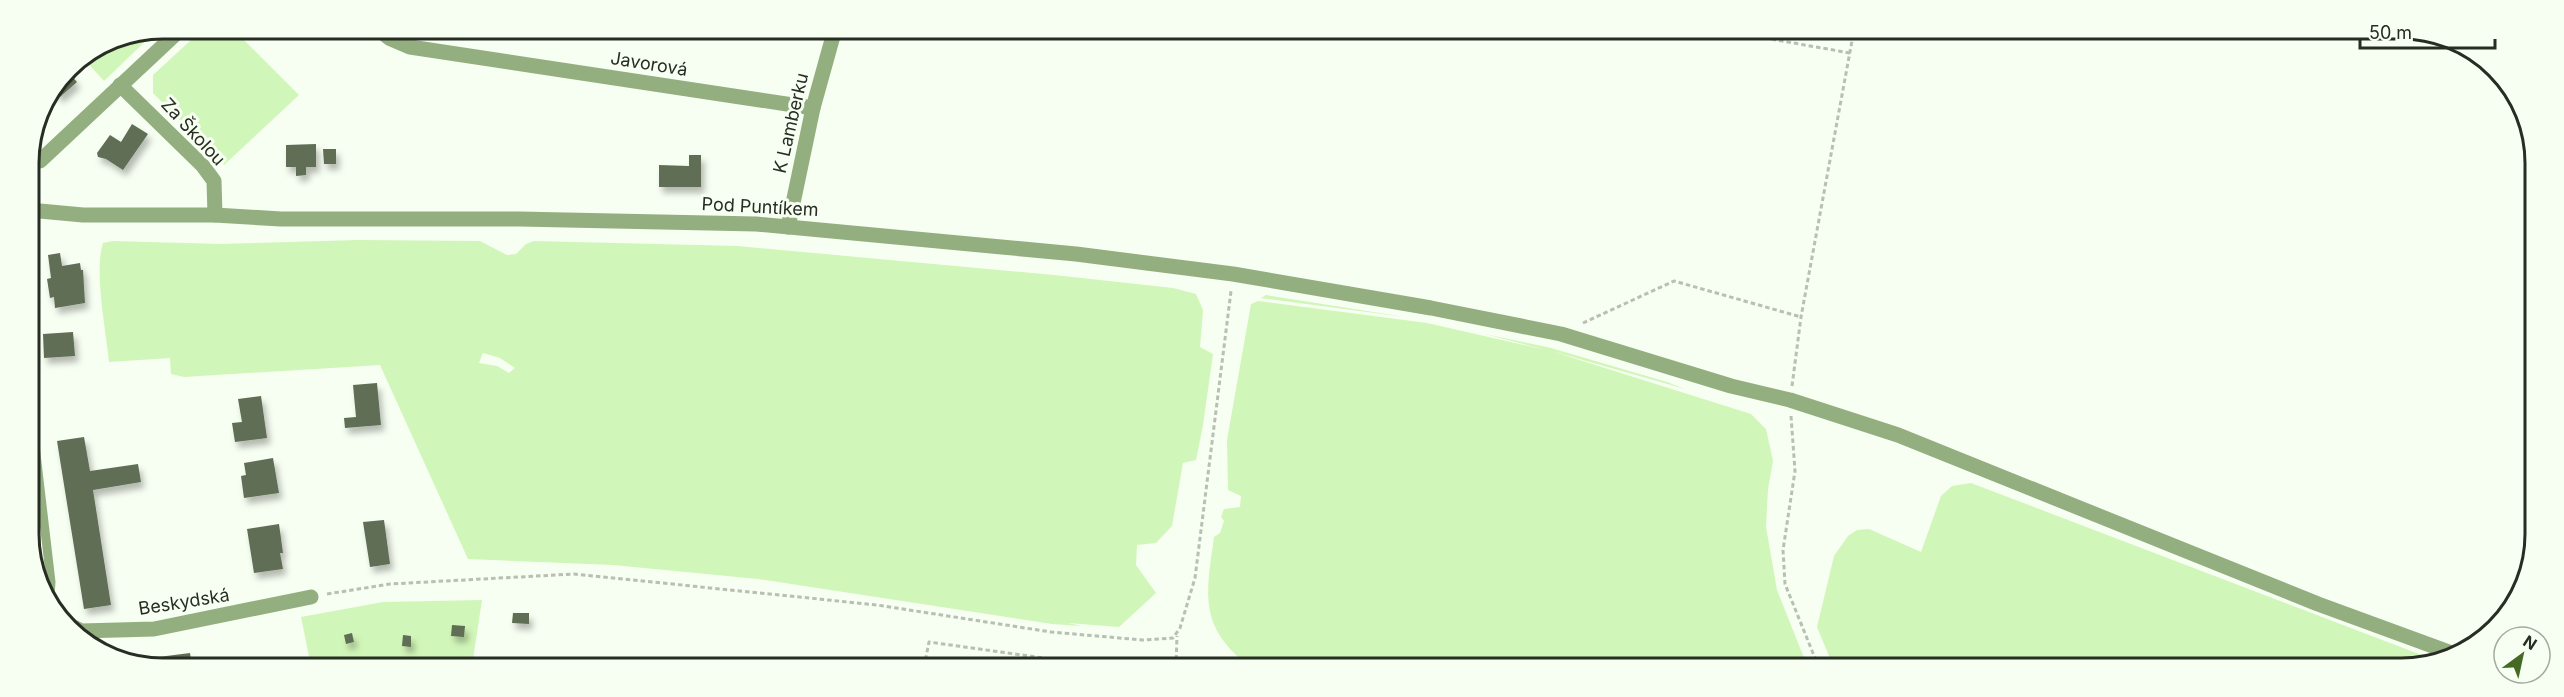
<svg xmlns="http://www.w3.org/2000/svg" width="2564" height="697" font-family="Inter,sans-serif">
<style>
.green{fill:#d1f6b9;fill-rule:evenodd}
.building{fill:#5e6e55;filter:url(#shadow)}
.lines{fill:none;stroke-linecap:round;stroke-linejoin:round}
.path{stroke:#b8bfb3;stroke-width:3;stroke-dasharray:4.5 3;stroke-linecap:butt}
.lane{stroke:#93af80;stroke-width:9}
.street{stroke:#93af80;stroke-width:15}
.labels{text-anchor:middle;stroke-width:6;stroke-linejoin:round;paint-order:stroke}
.street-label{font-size:18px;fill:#272d23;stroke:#f7fef2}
.rim{fill:none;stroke:#272d23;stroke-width:3}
</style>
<defs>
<filter id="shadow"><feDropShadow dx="3.5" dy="6" stdDeviation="3" flood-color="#0004"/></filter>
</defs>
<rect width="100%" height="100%" fill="#f7fef2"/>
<g class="green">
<polygon points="158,29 104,81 83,58 112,39"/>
<polygon points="203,29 233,29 299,95 224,165 153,93 153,75"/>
<path d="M358,240l122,1 27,14 9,-1 10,-10 8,-3 203,5 317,29 119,13 23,6 7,16 -3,37 13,7 -10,71 -7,35 -13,3 -11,63 -16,17 -19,2 -1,20 20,28 -37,34 -51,-4 14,3 -30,-2 -294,-45 -145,-14 -145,-6 -88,-194 -196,12 -13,-3 -1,-16 -61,4c-3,-32 -15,-89 -6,-119l10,-2 107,3zM483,353l17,5 15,10 -6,5 -12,-7 -18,-3z"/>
<polygon points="1266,295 1405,317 1261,298"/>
<path d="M1258,301l169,22 119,27 -61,-16 66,14 116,34 18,7 -134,-38 200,63 15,15 7,32 -5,28 -2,38 11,63 31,78 -558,-1c-52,-41 -44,-71 -36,-130l6,-4 4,-12 -3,-4 3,-8 16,-2 1,-11 -13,-6 -1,-50 24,-136z"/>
<polygon points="1971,483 2432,659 2410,668 1834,668 1817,627 1834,556 1848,536 1857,530 1869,529 1921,552 1941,496 1952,486"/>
<polygon points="482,600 472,666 311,666 301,617 383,602"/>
</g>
<g class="building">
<polygon points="66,70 77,82 60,97 53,90"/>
<polygon points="132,124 148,134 123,170 106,159 98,157 97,153 110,135 121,142"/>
<polygon points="316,144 316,167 306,167 306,175 296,176 296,167 286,167 286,145"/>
<polygon points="323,149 336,149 336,164 324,164"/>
<polygon points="689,155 701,155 701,187 659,187 659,165 689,166"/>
<polygon points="60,253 62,266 80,263 81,270 83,270 85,303 55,308 54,297 50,298 47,279 51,278 48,255"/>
<polygon points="73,332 75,356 44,358 43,334"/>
<polygon points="377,383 381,425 345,428 344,418 356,417 353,385"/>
<polygon points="261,396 267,438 235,442 232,423 242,422 238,399"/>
<polygon points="84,437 90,471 138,464 141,482 93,490 111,605 84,609 57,441"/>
<polygon points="273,458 279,493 244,498 241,476 246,475 244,463"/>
<polygon points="384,520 390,564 370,567 363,522"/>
<polygon points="279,524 283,553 280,553 283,569 254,573 247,529"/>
<polygon points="513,613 529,613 529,624 512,623"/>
<polygon points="452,625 465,626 464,637 451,636"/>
<polygon points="352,633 354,642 346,644 344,635"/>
<polygon points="403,635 411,636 411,647 402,646"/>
<polygon points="190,653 192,666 136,666 127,661"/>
</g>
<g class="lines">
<g class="path">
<polyline points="1720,30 1850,53"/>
<polyline points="1583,323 1674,281 1801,317"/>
<polyline points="1792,386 1801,317 1854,30"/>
<polyline points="1791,416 1795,471 1783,550 1785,584 1819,668"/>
<polyline points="327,594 390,584 574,574 877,605 1051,632 1143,640 1173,638 1180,628 1195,578 1231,291"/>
<polyline points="924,667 929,642 1108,667"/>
<polyline points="1176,667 1177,636"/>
</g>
<polyline class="lane" points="34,437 51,582 50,596"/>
<g class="street">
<polyline points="378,29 389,38 410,47 813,108"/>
<polyline points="120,85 203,166 214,181 215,215"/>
<polyline points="40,161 181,29"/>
<polyline points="29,210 83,215 215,215 281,219 519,219 756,224 1076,254 1233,274 1431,308 1561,334 1731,386 1790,400 1898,435 2318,604 2449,652"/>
<polyline points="788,227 813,108 835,29"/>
<polyline points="64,622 81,631 154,629 311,597"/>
</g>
</g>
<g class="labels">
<g class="street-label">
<text transform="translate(649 64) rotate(9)" y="6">Javorová</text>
<text transform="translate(791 123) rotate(-77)" y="6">K Lamberku</text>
<text transform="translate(193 132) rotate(47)" y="6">Za Školou</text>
<text transform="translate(760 207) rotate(3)" y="6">Pod Puntíkem</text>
<text transform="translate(184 602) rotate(-9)" y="6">Beskydská</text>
</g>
</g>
<path d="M0 0H2564V697H0ZM163 39H2401A124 124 0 0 1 2525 163V534A124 124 0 0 1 2401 658H163A124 124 0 0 1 39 534V163A124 124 0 0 1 163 39Z" fill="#f7fef2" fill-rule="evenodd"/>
<path class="rim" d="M163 39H2401A124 124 0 0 1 2525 163V534A124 124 0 0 1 2401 658H163A124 124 0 0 1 39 534V163A124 124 0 0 1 163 39Z"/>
<g transform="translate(2522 655) rotate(33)"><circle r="28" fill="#f7fef2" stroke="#a4aa9f" stroke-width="1.5"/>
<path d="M0-4.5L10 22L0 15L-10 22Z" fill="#446a24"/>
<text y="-9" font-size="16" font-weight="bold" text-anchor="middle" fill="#272d23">N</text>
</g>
<path d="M2360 39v9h135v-9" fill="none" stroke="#272d23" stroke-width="3"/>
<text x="2369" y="39" font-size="18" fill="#272d23" stroke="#f7fef2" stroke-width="4.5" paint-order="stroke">50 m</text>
</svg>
